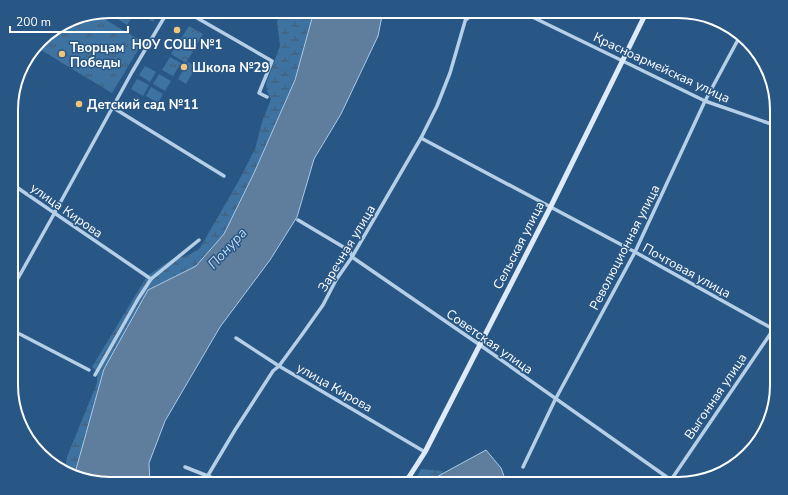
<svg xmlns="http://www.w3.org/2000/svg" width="788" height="495" font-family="'Nunito Sans',sans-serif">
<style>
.grass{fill:#3e72a1}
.forest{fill:url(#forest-crowns)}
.wetland{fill:url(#wetland-marsh)}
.park{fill:url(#park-tufts)}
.water{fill:#5f7e9e;stroke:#a9cae7}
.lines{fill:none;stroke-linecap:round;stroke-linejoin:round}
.street{stroke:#b4cfe7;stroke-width:3.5}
.secondary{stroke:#deeaf7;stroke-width:5}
.poi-dot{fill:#eec57b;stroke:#295785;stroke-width:1.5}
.labels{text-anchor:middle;stroke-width:3;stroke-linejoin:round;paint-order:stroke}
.poi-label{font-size:13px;font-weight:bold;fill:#fff;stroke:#295785;text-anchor:start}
.street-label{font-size:13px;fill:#fff;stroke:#295785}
.water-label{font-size:14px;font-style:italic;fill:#c0d8ef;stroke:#295785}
.rim{fill:none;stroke:#fff;stroke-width:2}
</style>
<defs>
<pattern id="forest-crowns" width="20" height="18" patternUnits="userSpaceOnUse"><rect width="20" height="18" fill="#3e72a1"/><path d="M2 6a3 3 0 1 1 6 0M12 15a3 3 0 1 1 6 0" fill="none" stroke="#465b6e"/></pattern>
<pattern id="wetland-marsh" width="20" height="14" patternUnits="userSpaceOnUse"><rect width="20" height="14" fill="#3e72a1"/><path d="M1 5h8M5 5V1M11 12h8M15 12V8" fill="none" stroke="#465b6e"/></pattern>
<pattern id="park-tufts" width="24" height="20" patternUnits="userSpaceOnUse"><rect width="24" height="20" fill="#3e72a1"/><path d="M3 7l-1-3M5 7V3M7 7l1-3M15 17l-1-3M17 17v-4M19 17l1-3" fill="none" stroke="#465b6e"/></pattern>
</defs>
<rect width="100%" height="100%" fill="#295785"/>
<g class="grass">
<polygon points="110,11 136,11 127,25 106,12"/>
<polygon points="138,11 159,11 153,22 137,12"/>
<polygon points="188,62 196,67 186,84 178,79"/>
<polygon points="145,66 156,72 150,82 139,75"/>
<polygon points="159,74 171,81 165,91 153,84"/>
<polygon points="137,79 149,85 143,96 131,89"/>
<polygon points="151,87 163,94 158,103 146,96"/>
</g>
<polygon class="forest" points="189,26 203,34 186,63 171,54"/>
<g class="wetland">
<path d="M282,11h32l-19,69 -41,93 -30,62 -28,31 -48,24 -44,79 -29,104 -10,-3 2,-13 30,-74c0,-6 1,-12 -5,-16l55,-91 24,-16 18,-5 11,-7 38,-66 17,-33 7,-27 9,-23 -4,-8 -1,-7 14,-38 -3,-24z"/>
<polygon points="421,469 442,471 442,474 426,484 413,484"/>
</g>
<g class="park">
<polygon points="96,14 143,42 112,93 36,47 44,36 72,18"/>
<polygon points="170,57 181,63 173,76 162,70"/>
</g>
<g class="water">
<polygon points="314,11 383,11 378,36 341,114 314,159 297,217 270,260 220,327 165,421 149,463 150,484 110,484 75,473 104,369 148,290 196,266 224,234 254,173 295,80"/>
<polygon points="486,450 501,468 507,484 426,484 442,474"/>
</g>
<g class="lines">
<g class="street">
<polyline points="185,11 272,61 259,93 267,97"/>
<polyline points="520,11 705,101 777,126"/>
<polyline points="467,19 476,11"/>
<polyline points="112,107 224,176"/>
<polyline points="421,138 635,252 773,329"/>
<polyline points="12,184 151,279"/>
<polyline points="298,220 350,251 352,257 480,345 671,480 777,324"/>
<polyline points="12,289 54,214 132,72 168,11"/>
<polyline points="12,330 89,370"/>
<polyline points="236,338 279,366 425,452"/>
<polyline points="95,375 138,299 151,279 199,240"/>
<polyline points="185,467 228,484"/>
<polyline points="523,467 555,400 635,252 705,101 740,36"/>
<polyline points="207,477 235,430 273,371 279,366 301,336 323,305 336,280 352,257 421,138 437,106 450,73 468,11"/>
</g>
<polyline class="secondary" points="401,484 409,477 425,452 550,208 647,11"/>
</g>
<g class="poi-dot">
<circle cx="177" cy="30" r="4"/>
<circle cx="62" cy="54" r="4"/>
<circle cx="184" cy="67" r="4"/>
<circle cx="79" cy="104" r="4"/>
</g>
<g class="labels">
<g class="poi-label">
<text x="177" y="49" text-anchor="middle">НОУ СОШ №1</text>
<text x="70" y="52">Творцам<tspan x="70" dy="15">Победы</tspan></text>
<text x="192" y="72">Школа №29</text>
<text x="87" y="109">Детский сад №11</text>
</g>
<g class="street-label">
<text transform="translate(662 67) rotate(25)" y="5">Красноармейская улица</text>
<text transform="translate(67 210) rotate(35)" y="5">улица Кирова</text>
<text transform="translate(518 245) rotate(-63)" y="5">Сельская улица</text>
<text transform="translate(624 247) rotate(-63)" y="5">Революционная улица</text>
<text transform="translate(346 248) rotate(-59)" y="5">Заречная улица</text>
<text transform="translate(687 270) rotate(29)" y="5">Почтовая улица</text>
<text transform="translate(490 341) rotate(35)" y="5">Советская улица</text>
<text transform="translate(335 387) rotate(30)" y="5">улица Кирова</text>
<text transform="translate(715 396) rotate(-56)" y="5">Выгонная улица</text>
</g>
<g class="water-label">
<text transform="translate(227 248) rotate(-47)" y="5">Понура</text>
</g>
</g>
<path d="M0 0H788V495H0ZM110 18H678A92 92 0 0 1 770 110V385A92 92 0 0 1 678 477H110A92 92 0 0 1 18 385V110A92 92 0 0 1 110 18Z" fill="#295785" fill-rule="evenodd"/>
<path class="rim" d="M110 18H678A92 92 0 0 1 770 110V385A92 92 0 0 1 678 477H110A92 92 0 0 1 18 385V110A92 92 0 0 1 110 18Z"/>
<path d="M10 26v6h118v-6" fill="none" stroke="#ffffff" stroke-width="2"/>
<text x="16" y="26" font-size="12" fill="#ffffff" stroke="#295785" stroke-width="3" paint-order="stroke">200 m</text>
</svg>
